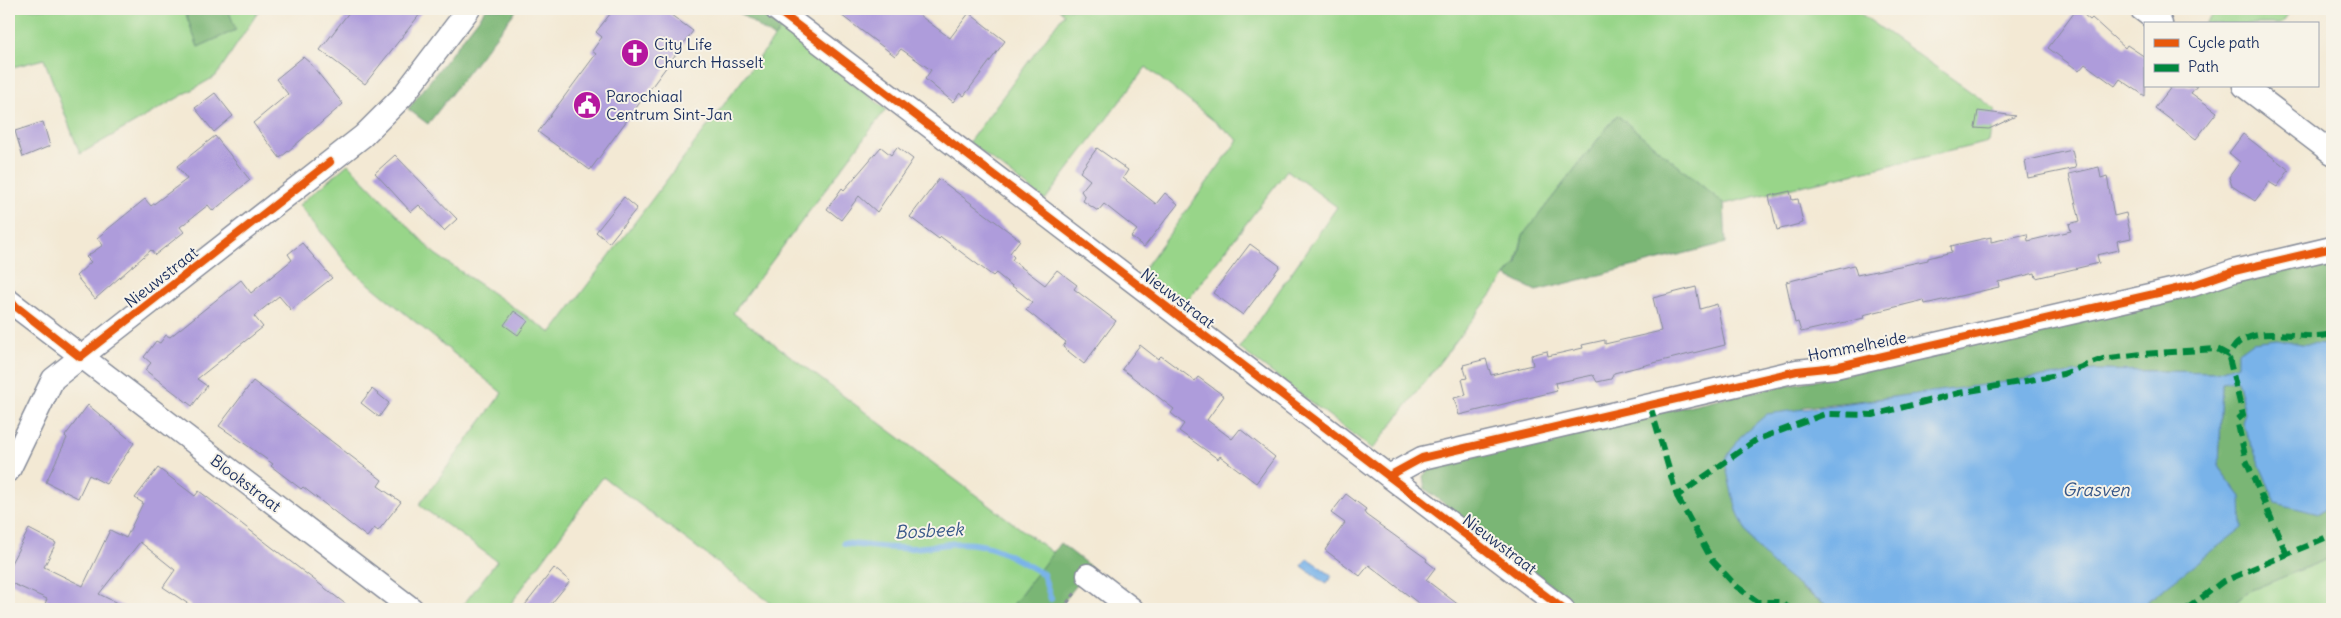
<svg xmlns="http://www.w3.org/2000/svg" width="2341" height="618" font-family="Delius,sans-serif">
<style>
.green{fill:#98d589;stroke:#5a8274}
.forest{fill:#7ab675;stroke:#4a726a}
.water{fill:#79b3e9;stroke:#4a71a4}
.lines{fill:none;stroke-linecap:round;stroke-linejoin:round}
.stream{stroke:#79b3e9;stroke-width:6}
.building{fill:#ae9cdb}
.street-casing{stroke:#878c99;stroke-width:25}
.path{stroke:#878c99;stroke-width:3;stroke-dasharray:4 4;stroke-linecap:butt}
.street{stroke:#fff;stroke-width:22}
.quiet{stroke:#00873e;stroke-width:6;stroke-dasharray:12 6;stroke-linecap:butt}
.cycleway-casing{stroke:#f7f3e8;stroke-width:11}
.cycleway{stroke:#e8590c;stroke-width:8}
.labels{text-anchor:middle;stroke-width:4;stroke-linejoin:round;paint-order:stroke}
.poi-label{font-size:16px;fill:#1b2f5e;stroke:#f7f3e8;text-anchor:start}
.street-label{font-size:16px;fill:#1b2f5e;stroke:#f7f3e8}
.water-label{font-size:18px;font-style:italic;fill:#375788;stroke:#f7f3e8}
</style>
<rect width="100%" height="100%" fill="#f7f3e8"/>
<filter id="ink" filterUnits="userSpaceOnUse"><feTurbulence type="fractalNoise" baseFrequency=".02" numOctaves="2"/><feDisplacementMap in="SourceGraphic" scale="10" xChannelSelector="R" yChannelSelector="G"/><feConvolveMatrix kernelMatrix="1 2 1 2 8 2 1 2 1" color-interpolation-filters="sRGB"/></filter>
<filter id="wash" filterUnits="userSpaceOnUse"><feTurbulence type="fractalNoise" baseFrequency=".0096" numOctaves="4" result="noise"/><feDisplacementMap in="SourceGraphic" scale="20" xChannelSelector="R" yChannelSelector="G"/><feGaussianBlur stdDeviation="1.12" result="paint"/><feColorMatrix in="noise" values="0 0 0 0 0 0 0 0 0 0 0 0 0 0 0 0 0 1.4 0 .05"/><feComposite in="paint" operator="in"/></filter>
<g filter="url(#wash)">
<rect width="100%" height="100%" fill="#f3e9d4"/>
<g class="green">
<polygon points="9,9 184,9 198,47 235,30 228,9 260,9 216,76 80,154 44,59 9,68"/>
<polygon points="1059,9 1854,9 1995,109 1989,142 1724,204 1617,115 1523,235 1516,263 1373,449 1239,348 1337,207 1287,170 1184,305 1141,273 1238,140 1146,67 1045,200 969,142 1064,14"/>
<polygon points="2217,9 2292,9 2281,24 2205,24"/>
<polygon points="781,29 886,109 733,313 1053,553 1010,609 779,609 603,477 507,609 460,609 497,561 419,505 502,393 352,270 299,205 348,164 435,254 551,333"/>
<polygon points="2332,557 2332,609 2228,609 2249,591"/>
</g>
<g class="forest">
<polygon points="184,9 228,9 236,30 198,47"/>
<polygon points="486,9 517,9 428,124 408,109"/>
<polygon points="734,9 755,9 781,29 774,38"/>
<polygon points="1617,115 1724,204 1726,243 1536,291 1506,276 1517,263 1523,235"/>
<path d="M2332,256v89c-10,0 -21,1 -31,-1 -27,-3 -39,-9 -63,8l1,13 -23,7 -121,-2 -165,23 -127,14 -2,182 32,20h-251l-157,-120 -2,-13 10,-11 289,-67 134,-26z"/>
<polygon points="2237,378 2245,413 2319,514 2332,504 2332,557 2249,591 2227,609 2138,609 2175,579 2241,497 2219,468 2222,382"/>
<polygon points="1060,543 1091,567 1058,609 1010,609"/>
</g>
<g class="water">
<path d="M2277,339l24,5 31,1v159l-13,10 -43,-11 -34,-80 3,-10 -8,-34 -15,3 -3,86 22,29 1,31 -105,81h-304c-28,-18 -66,-43 -84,-73 -14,-23 -19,-50 -24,-76l15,-23 27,-23 328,-44 121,2 22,-7v-13l14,-10z"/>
<polygon points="1308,558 1332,576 1326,584 1302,566"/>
</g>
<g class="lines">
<path class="stream" d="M844,543c23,3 45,6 68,5 24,-1 45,-8 69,-3 23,5 42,18 62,29l8,25"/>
</g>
<g id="blocks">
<g class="building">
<polygon points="356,9 424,9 365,84 320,50 350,11 353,13"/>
<polygon points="614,9 663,9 693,31 590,170 538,132 596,54 592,51 602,37 596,32"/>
<polygon points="833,9 911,9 950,38 969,13 1005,41 964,96 960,93 953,102 925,79 931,70 901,49 895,56"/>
<polygon points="2077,9 2090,20 2092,18 2125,48 2127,45 2145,57 2145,96 2120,79 2115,86 2085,64 2079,71 2048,48"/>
<polygon points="303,57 310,63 343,104 280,158 253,123 288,94 276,79"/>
<polygon points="2172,86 2197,86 2191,93 2217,112 2196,139 2155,108"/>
<polygon points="215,93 233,116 214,132 195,108"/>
<polygon points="1978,111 2016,116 1989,129 1975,128"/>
<polygon points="43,122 50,146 23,157 15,131"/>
<polygon points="2243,134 2289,170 2277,187 2269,182 2255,201 2232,186 2229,177 2240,162 2229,153"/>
<polygon points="215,136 250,180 213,211 208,205 180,227 184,232 155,255 151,250 95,299 76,276 91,262 86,257 103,245 97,238 145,199 151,206 187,179 177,166"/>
<polygon points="881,147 891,155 897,147 913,159 877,212 859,196 841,220 827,209 842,188 844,190"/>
<polygon points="1097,148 1128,170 1123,178 1156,204 1165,193 1178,204 1144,247 1131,237 1137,230 1104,204 1098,211 1083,201 1085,197 1081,191 1090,180 1080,172"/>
<polygon points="2072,150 2076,168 2028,178 2025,161"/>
<polygon points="395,155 457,219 444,231 419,205 411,212 375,173"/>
<polygon points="2099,167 2101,178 2107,176 2114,216 2126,213 2131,238 2117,241 2119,250 2097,255 2099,263 2036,278 2035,273 1998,282 1999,287 1925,304 1924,300 1863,315 1864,318 1801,332 1798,322 1795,323 1786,282 1854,265 1857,275 1928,260 1928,258 1952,252 1951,246 1991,237 1991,242 2027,234 2028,241 2071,231 2069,224 2080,221 2069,174"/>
<polygon points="939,179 1020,240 1010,253 1014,257 1012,260 1045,285 1057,270 1077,285 1074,289 1116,321 1084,364 1063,347 1066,342 1026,310 1032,302 996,273 993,276 941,237 939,239 910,217"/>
<polygon points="1790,191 1792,200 1798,199 1803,223 1777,230 1769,196"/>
<polygon points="624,197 637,208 609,243 596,232"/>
<polygon points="302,243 332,278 291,310 279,296 254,316 263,327 197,379 207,386 192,406 145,370 151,363 144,357 156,341 160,343 166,335 170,337 241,280 251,293 292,260 288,254"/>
<polygon points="1250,244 1280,266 1243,315 1213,293"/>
<polygon points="1696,287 1700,309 1717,304 1725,345 1614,373 1611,379 1597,382 1593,375 1555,383 1557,391 1459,415 1454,398 1466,395 1462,379 1467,378 1463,365 1486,359 1491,375 1533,365 1531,355 1547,351 1548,356 1583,348 1582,345 1605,340 1605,344 1661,331 1653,298"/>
<polygon points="514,311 528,321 518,335 504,325"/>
<polygon points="1140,345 1158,359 1161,356 1195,381 1198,377 1224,396 1207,420 1232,439 1240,429 1275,457 1256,483 1220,456 1218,459 1179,431 1184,424 1171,413 1174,409 1122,369"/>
<polygon points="253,381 382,480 378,486 401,502 378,531 374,528 367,537 303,487 301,489 271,466 273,464 241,441 219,426"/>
<polygon points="372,389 389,403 379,417 361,403"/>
<polygon points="88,405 134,443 106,484 89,475 78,498 46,482 67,438 65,436"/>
<polygon points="158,468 195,496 199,491 352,609 196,609 163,587 175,570 140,542 99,594 129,609 43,609 47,599 9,582 9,567 29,529 56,543 44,567 83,586 110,530 126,538 143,503 135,498"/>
<polygon points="1346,494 1366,509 1364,512 1366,515 1427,559 1426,561 1435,568 1426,580 1464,609 1426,609 1369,565 1360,576 1325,550 1345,523 1331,513"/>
<polygon points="554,568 570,581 547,609 522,609"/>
</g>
</g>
</g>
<g filter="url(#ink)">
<use href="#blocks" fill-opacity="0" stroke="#878c99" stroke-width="1"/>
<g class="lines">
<defs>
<g id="street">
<polyline points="776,9 1563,609"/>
<polyline points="2141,9 2161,24"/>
<polyline points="2244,86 2332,153"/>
<polyline points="9,301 412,609"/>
<polyline points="9,470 53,379 363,136 402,97 469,9"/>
<polyline points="1389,476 1422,458 1797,371 1835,367 2193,285 2234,271 2332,248"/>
<polyline points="1088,575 1132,609"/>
</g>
</defs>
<use href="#street" class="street-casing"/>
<g class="path">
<polyline points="2228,355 2229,358"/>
<polyline points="1062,609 1076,592"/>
</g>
<use href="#street" class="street"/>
<g class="quiet">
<polyline points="2229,358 2243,415 2237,420 2246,460 2287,555"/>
<path d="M1650,405l27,91 79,-56 69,-26 48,1 86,-22 104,-19 40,-15 38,-5 76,-5 11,6c4,-4 6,-9 10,-12 27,-19 63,-1 94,-9"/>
<polyline points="1677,496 1712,560 1736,586 1758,602 1779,602 1791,609"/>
<polyline points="2187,609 2222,582 2332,535"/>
</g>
<defs>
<g id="cycleway">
<polyline points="776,9 1563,609"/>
<polyline points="9,301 80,357 330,162"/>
<polyline points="1389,476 1422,458 1797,371 1835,367 2193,285 2234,271 2332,248"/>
</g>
</defs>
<use href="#cycleway" class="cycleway-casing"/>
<use href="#cycleway" class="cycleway"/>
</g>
</g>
<defs>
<symbol id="church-disc" viewBox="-11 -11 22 22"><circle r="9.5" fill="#b5179e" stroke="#f7f3e8"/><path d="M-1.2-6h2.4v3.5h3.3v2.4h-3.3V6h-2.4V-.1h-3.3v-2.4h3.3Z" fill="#fff"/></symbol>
<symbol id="civic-disc" viewBox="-11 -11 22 22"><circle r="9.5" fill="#b5179e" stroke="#f7f3e8"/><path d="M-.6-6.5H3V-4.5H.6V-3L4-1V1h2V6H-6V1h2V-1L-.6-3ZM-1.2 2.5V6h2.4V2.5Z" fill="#fff"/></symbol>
</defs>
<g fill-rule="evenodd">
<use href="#church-disc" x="619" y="37" width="32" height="32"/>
<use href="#civic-disc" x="571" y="89" width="32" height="32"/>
</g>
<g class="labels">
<g class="poi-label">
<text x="654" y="50">City Life<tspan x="654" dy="18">Church Hasselt</tspan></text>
<text x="606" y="102">Parochiaal<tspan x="606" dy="18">Centrum Sint-Jan</tspan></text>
</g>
<g class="street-label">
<text transform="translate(161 277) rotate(-38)" y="6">Nieuwstraat</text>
<text transform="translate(1178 298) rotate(37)" y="6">Nieuwstraat</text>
<text transform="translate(1857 346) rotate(-11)" y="6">Hommelheide</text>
<text transform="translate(246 483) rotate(37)" y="6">Blookstraat</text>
<text transform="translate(1500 544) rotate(37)" y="6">Nieuwstraat</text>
</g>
<g class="water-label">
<text x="2096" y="496">Grasven</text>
<text transform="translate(929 531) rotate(-3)" y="6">Bosbeek</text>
</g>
</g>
<rect width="2341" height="618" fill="none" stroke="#f7f3e8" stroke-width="30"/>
<rect x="2144" y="22" width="175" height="65" fill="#f7f3e8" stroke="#9fa5b1"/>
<rect x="2154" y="39" width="25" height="8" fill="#e8590c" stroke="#9fa5b1"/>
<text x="2188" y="48" font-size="15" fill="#1b2f5e">Cycle path</text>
<rect x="2154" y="64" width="25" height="8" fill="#00873e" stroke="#9fa5b1"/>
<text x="2188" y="72" font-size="15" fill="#1b2f5e">Path</text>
</svg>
